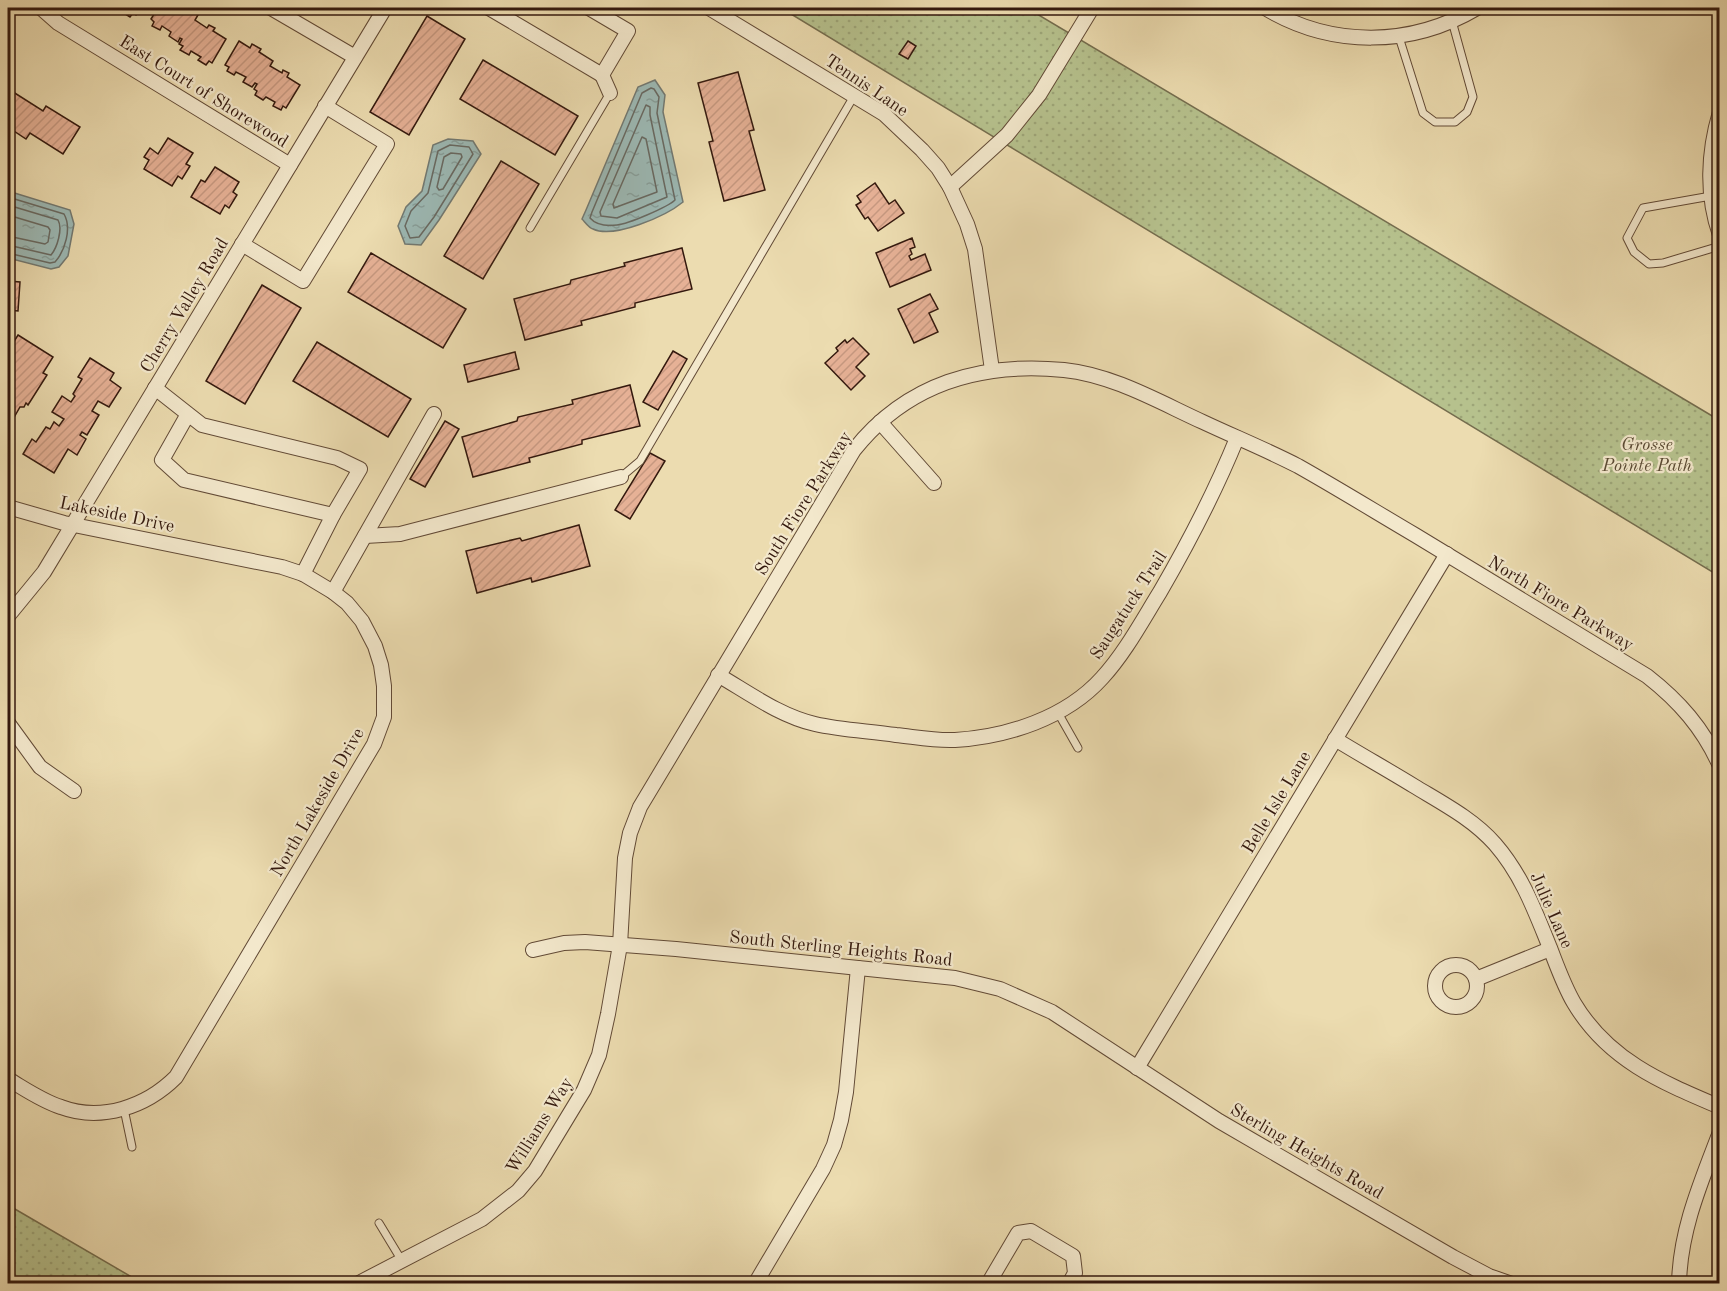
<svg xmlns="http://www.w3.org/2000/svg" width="1727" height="1291" font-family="'Old Standard TT',serif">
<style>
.park{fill:url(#park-dots);stroke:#756d4e;stroke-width:1.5}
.water{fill:url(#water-ripples);stroke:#727972;stroke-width:1.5}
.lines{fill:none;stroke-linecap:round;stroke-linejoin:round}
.shore{stroke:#686962;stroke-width:1.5}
.building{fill:url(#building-hatch);stroke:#34190e;stroke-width:1.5}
.service-casing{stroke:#624a36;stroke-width:9}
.minor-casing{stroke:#624a36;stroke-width:16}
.service{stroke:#f3e8cc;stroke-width:7}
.minor{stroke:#f3e8cc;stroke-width:14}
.labels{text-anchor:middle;stroke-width:4.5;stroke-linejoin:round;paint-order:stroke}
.street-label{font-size:18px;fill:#34190e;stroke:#f3e8cc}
.park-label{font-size:18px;font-style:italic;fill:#5b4b34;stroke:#f3e8cc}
</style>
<defs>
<pattern id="park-dots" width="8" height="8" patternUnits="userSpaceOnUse" patternTransform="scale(1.5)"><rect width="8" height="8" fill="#b6c18d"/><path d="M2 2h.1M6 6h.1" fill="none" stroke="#9da578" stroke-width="1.8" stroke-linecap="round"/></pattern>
<pattern id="water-ripples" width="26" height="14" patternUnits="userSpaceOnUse" patternTransform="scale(1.5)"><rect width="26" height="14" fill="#9cb9b5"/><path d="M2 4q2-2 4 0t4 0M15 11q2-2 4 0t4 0" fill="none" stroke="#879e9a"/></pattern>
<pattern id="building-hatch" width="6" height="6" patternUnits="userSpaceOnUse" patternTransform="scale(1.5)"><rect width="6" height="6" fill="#e6b196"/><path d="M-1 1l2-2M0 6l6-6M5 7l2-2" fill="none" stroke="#c69880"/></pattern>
</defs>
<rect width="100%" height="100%" fill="#ecdcb0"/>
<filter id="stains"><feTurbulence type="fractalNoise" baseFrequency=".00333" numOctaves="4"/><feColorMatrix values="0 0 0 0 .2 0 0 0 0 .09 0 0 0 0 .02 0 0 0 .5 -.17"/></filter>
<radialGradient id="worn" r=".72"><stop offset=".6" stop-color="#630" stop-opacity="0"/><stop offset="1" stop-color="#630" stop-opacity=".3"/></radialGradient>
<g class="park">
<polygon points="781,8 1027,8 1719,420 1719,576"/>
<polygon points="8,1205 142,1283 8,1283"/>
</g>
<g class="water">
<path d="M655,80l10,15 -2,17 20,90c-17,14 -69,37 -90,27 -4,-1 -8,-7 -11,-10l4,-9 52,-123z"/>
<polygon points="448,139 473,141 481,154 439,220 421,245 405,244 398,226 406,207 422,191 433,145"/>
<polygon points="8,191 70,210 74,224 68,256 59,267 51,269 8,258"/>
</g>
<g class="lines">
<g class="shore">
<path d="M651,88l3,1 5,8 -2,16 18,87c-7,7 -47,24 -58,25 -9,1 -21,0 -27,-7l2,-6 50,-119z"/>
<polygon points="646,105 650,107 650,115 667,197 617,218 601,216 600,212"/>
<polygon points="642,137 646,139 657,192 614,208 613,204"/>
<polygon points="450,145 469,147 473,154 434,217 419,237 410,238 405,226 411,211 428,193 438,151"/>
<polygon points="451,153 461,154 462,157 443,189 439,190 437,187 444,157"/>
<path d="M8,197l56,17c8,14 1,37 -9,48l-5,1 -42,-10"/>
<path d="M8,205l50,15c5,9 -1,28 -7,35l-43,-10"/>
<polyline points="8,215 48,227 50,230 48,242 45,244 8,236"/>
</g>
</g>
<g class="building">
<polygon points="123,8 140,8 136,15 133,13 130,17 122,12 124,9"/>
<polygon points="158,8 185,8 198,15 195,20 207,28 209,25 215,28 213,31 226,39 212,63 209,61 206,65 198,60 201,57 191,51 189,55 180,50 183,46 179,44 182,39 180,38 178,42 169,36 171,32 162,26 160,30 152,26 154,22 151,19"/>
<polygon points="427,16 465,39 409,135 370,112"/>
<polygon points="239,41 250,48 252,44 261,49 259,52 273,61 270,66 282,73 283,70 289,73 287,77 300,85 286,108 283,106 281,110 273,106 275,102 266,97 263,100 255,95 257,91 254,89 257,84 255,83 252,87 243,82 246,77 236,72 234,75 227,71 229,67 225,65"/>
<polygon points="908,41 916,46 908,59 899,54"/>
<polygon points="483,60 578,116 555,155 460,99"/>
<polygon points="738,72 754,130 749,131 765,190 724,201 709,142 713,141 698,83"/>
<polygon points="10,90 43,111 46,106 80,127 63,154 30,133 26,139 8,127 8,94"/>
<polygon points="168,138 193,153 186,164 190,166 182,179 178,176 172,186 144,169 149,160 144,157 150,148 158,154"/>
<polygon points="501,161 539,184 483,279 444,256"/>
<polygon points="215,167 239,182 233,192 237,195 229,208 225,205 220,214 191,197 201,180 205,182"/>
<polygon points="875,183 889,204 895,200 904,213 878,231 868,217 865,219 856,205 861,202 857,196"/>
<polygon points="912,238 915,247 910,249 912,254 909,256 911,260 925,254 931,270 890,287 876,253"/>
<polygon points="682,248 692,289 635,303 635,307 581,321 582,325 525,340 514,299 570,284 571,280 625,266 624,263"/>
<polygon points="371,253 466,309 443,348 348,292"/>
<polygon points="8,281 20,282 18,311 8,310"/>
<polygon points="262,285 301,308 245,404 206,381"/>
<polygon points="930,294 938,309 929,313 938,332 914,343 898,309"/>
<polygon points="18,335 53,357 43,373 47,375 28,405 26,403 24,407 20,407 8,428 8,351"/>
<polygon points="853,338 869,354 856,367 865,376 851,390 825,363 838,351 836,348 845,340 847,343"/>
<polygon points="317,342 411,399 388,437 293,381"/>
<polygon points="673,351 687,359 658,410 643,402"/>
<polygon points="515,352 519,369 468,382 464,365"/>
<polygon points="90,358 114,373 110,380 121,388 109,407 98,401 92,411 99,415 87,435 82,432 80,435 86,439 77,455 68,449 54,473 23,454 32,439 36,442 46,427 50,429 54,422 59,426 64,419 52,412 62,396 71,402 75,396 73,394 82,379 78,377"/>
<polygon points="630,385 640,426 582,440 582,444 529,458 530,462 473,477 462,437 517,421 518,417 573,404 572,400"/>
<polygon points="445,421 459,429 425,487 410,479"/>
<polygon points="650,453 665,461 630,519 615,510"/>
<polygon points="579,525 590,566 532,582 531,578 477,593 466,551 520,538 522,541"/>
</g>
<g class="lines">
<defs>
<g id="service">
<polyline points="1399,37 1423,113 1435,122 1455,122 1467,112 1473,97 1452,21"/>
<polyline points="1711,196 1643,208 1627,238 1634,252 1649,264 1663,263 1720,246"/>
<polyline points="530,228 610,93"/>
<polyline points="621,477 640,461 854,96"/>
<polyline points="1057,711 1078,748"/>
<polyline points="124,1109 132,1147"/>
<polyline points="379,1223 402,1261"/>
</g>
<g id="minor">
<polyline points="41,8 58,23 290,165"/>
<polyline points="271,8 355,57"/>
<polyline points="489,8 602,75 628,31 589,8"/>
<polyline points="709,8 884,114 922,150 938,168 950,187 967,224 975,249 992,370"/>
<path d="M1265,8c67,40 146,39 212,0"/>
<polyline points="602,75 610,93"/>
<path d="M1720,112c-12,40 -14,84 0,123"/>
<polyline points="950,187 1007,135 1039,95 1092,8"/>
<polyline points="242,244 303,281 387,144 325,106"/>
<polyline points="155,388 202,425 337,458 360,469 333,515 184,480 162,460 188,414"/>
<polyline points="880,422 934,483"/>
<path d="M8,507l56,16 218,44 21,7 30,18 14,11 15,18 13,25 6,19 3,21v31l-10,27 -198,333c-30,30 -75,45 -115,30 -19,-6 -36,-18 -53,-28"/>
<polyline points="365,536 400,534 621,477"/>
<polyline points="303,574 333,515"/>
<polyline points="333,592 434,414"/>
<polyline points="8,616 44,572 385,8"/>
<path d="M718,675c31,18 62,41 97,49 26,6 54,7 81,11 19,2 39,6 59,5 52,-3 111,-22 147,-62 23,-25 40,-57 58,-86 29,-50 55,-100 77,-154"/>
<polyline points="8,723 40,767 74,791"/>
<path d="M1335,739c26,16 53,31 79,47 28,17 59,33 81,58 27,31 40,67 55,104 7,18 14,38 24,55 34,57 87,79 146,104"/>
<polyline points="533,950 564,943 585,942 676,949 955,978 1000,989 1052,1012 1219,1121 1453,1257 1489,1276 1512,1284"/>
<circle cx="1456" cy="986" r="21"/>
<polyline points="1476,979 1550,949"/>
<polyline points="1137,1068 1447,554"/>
<path d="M357,1284l125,-65 36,-28 17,-20 49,-81 15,-35 9,-41 12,-69 5,-87 5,-25 10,-26 214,-357c53,-67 128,-88 210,-80 49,5 95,32 139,52 32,15 64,28 95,44 39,22 78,46 117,69 77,47 155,94 232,141 32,25 56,52 73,90"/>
<polyline points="755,1284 823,1169 834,1145 841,1120 846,1092 858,968"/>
<polyline points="988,1284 1018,1233 1031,1231 1073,1256 1075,1273 1069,1284"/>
<path d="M1679,1284c1,-54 22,-102 41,-152"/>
</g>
</defs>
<use href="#service" class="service-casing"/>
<use href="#minor" class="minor-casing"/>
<use href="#service" class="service"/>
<use href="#minor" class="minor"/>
</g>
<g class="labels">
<g class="street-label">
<text transform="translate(867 85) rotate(34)" y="6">Tennis Lane</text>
<text transform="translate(204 91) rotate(32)" y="6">East Court of Shorewood</text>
<text transform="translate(184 305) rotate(-59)" y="6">Cherry Valley Road</text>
<text transform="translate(803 503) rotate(-58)" y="6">South Fiore Parkway</text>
<text transform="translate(117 514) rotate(12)" y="6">Lakeside Drive</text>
<text transform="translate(1561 603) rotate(31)" y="6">North Fiore Parkway</text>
<text transform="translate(1128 605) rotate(-57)" y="6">Saugatuck Trail</text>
<text transform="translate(317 802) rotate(-60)" y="6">North Lakeside Drive</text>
<text transform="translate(1276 802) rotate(-59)" y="6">Belle Isle Lane</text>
<text transform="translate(1552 910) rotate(66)" y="6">Julie Lane</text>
<text transform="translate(841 948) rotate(6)" y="6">South Sterling Heights Road</text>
<text transform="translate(539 1125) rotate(-58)" y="6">Williams Way</text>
<text transform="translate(1307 1151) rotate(30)" y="6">Sterling Heights Road</text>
</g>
<g class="park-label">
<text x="1647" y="450">Grosse<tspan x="1647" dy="21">Pointe Path</tspan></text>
</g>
</g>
<rect width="1727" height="1291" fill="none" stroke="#ecdcb0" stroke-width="30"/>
<rect x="9" y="9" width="1709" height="1273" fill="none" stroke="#34190e" stroke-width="3"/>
<rect x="15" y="15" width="1697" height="1261" fill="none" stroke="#34190e" stroke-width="1.5"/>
<rect width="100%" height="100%" filter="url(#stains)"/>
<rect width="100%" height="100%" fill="url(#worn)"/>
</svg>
